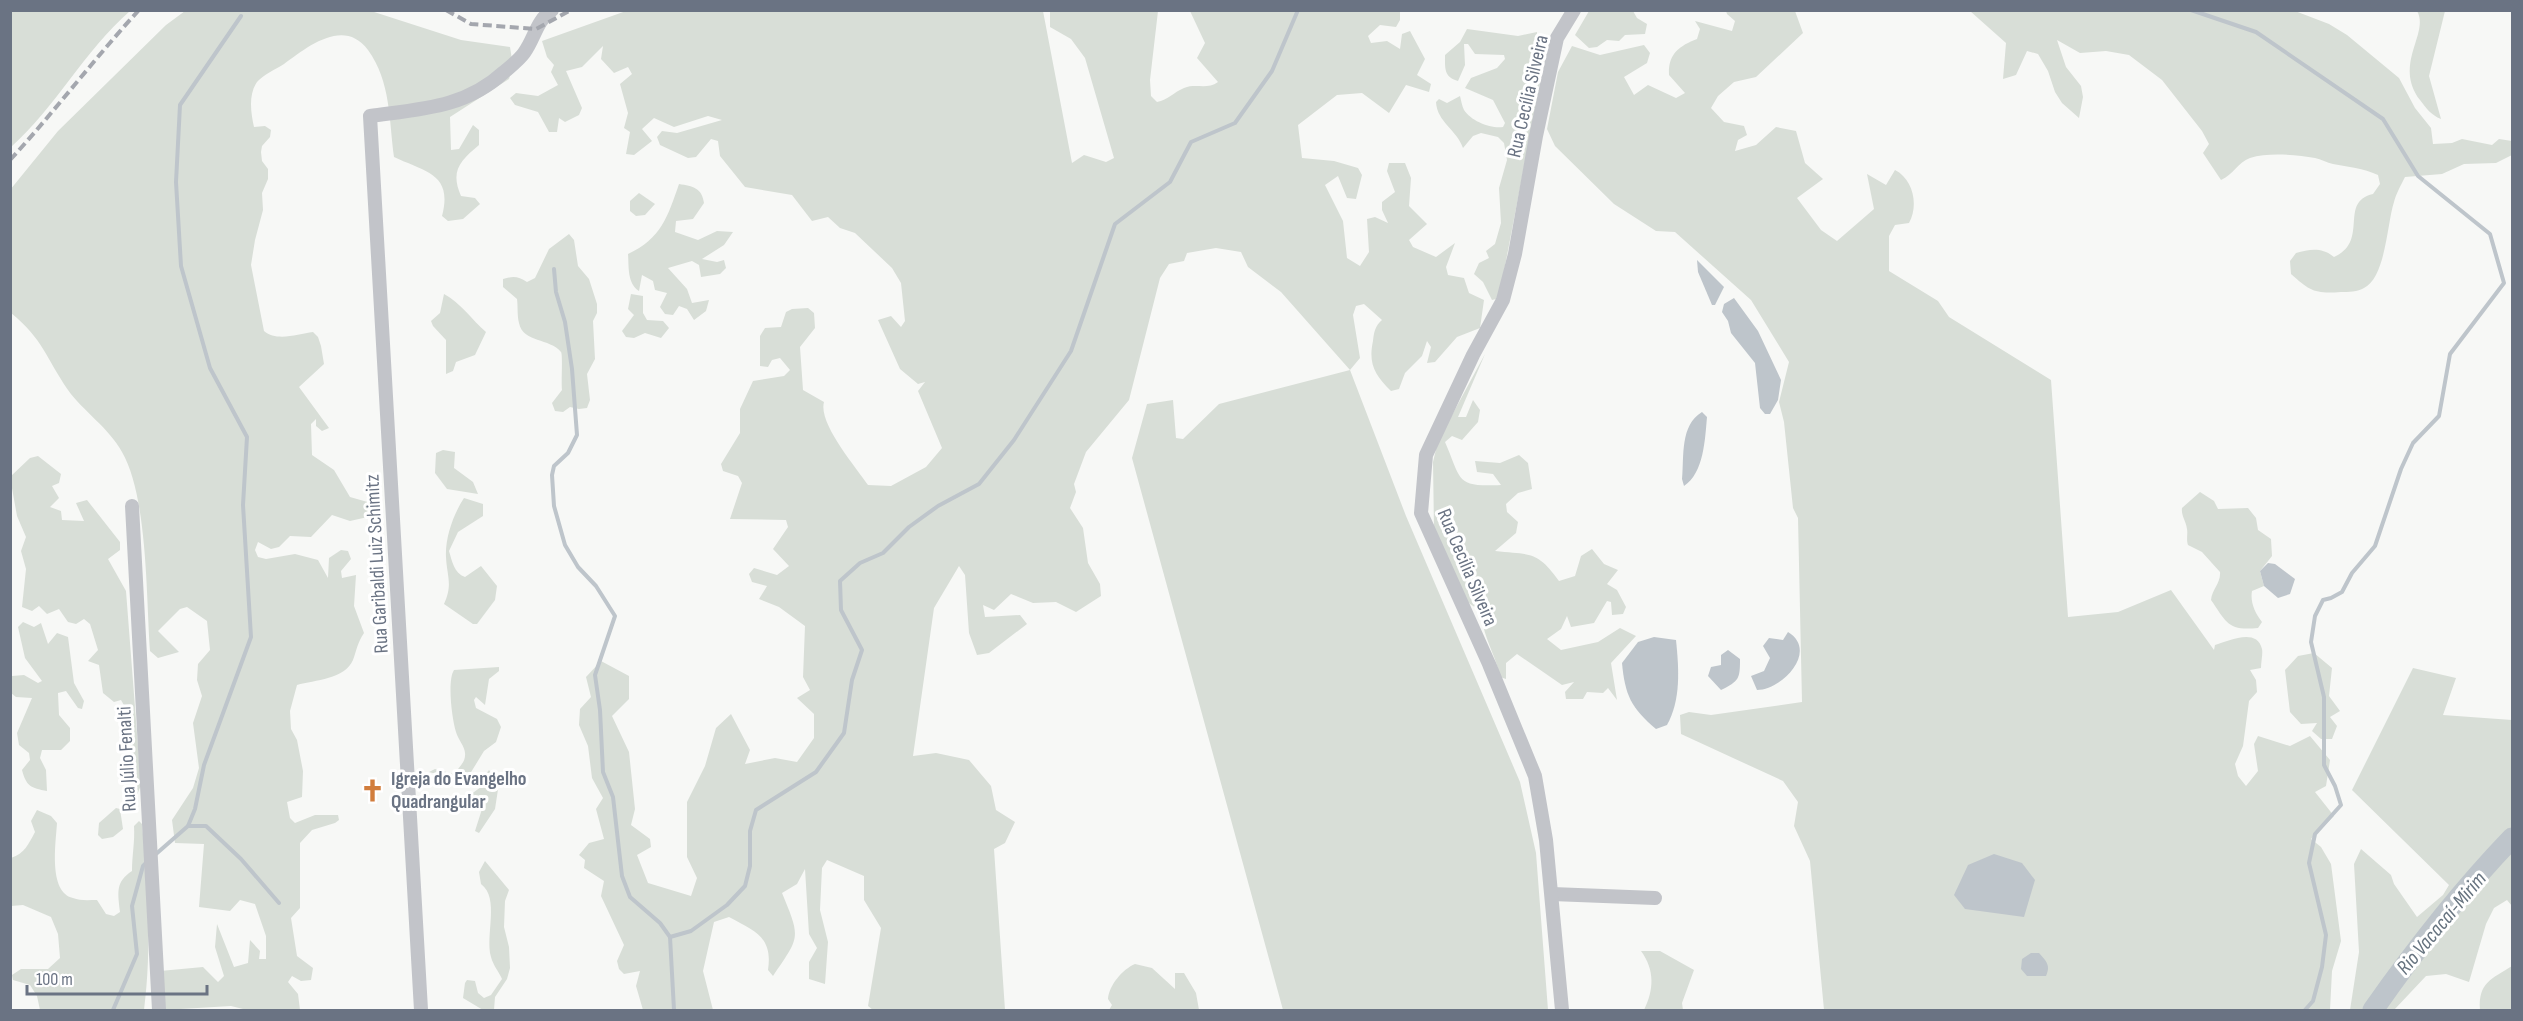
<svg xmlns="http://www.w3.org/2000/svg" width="2523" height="1021" font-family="'Sofia Sans Condensed',sans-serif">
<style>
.green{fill:#d8ded7}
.water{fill:#bec5cb}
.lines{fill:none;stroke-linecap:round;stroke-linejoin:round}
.stream{stroke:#bec5cb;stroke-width:4}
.river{stroke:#bec5cb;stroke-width:21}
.street{stroke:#c2c4c9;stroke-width:14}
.rail{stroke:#a4a7ae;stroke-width:4;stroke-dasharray:9 4.5;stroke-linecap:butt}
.labels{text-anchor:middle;stroke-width:6;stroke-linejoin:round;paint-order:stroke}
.street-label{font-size:20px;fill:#6a7383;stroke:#fff}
.poi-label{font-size:20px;font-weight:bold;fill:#6a7383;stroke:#fff;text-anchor:start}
.water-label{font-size:21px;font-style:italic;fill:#66737f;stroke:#fff}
</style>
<rect width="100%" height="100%" fill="#f7f8f6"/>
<g class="green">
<path d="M11,10l119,1c-46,40 -74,96 -119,136z"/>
<polygon points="1659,10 1633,11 1637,18 1647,24 1645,34 1625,35 1619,41 1607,40 1597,47 1589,48 1575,35 1589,11"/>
<path d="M185,11h186l90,29 49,7 3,19 -4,13 -59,38 1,33 8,-1 14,-24 6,5v15c-19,16 -29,26 -18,51l14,2 5,6 -17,15 -15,2 -6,-5c11,-42 -16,-44 -48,-59 -5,-37 -3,-75 -26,-107 -24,-33 -61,-3 -84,14 -8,5 -21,11 -27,18 -9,13 -6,31 -3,45l11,-1 6,4 -1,7 -8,9 -1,6 1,9 6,8v10l-6,14 1,17 -8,30 -4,25 13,66c13,11 34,3 49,1l5,5 3,9 3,18 -25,23 30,41 -7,3 -6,-5v-7l-5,5 1,31 22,15 16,27 21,6 10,11 -31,7 -18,-6 -21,22 -21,-1 -11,11 -8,2 -13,-7 -3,8 3,7 8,2 29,-5 23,6 10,18 1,-20 12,-8 7,1 3,8 -10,12 1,7 14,-3 -2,31 10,27c-7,11 -7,16 -11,27 -8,19 -38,20 -56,25l-7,26 1,18 6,11 6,31 -1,26 -15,5 3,16 5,5 20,-8h23l1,5 -4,3 -23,7 -12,13v65l-9,10 6,38 16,12 -2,12 -10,1 -9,-5 -4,6 10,12 2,16h-53l-16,-4 -67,4 -4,-39 43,-4 15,15 6,-6 -9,-29 2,-23 17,43 14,-4 2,-23 10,11 -1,8h7v-23l-11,-32 -15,-4 -10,11 -31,-4 5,-63 -29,-1 -3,-23 21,-32 6,-20 -6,-45 9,-27 -5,-16 1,-16 12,-14 -3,-29 -20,-14 -7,2 -22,22 21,21 -21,6 -8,-7c-4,-53 -2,-154 -28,-199 -13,-24 -39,-41 -54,-62 -22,-32 -25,-51 -57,-77l-1,-123 48,-59 108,-106z"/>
<path d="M626,11h417l29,152 12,-8 22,7 8,-4 -29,-100 -14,-19 -21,-12v-16h108l-8,69 1,16 6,6c11,-2 17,-10 27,-14 12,-5 23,2 34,-6l-21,-24 8,-15 -15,-32h210v9l-4,7 -16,-2 -12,11 3,7 16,-2 13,8 2,-15 8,-3 15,28 -8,16 14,9 -2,8 -23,-7 -17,28 -27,-20 -25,2 -39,30 4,33 32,3 24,7 4,7 -6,24 -9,-1 -9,-22 -13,9 18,36 4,37 13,8 9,-14 -2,-33 8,-2 13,6 -6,-13v-8l13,-10 -8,-21 2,-8h16l6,15 -2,28 18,18 -18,16 4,7 23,10 19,-14 -9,24 2,8 16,3 5,15 15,7 -4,28 -23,9 -22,25 -8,1 4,-16 -4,-6 -5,15 -17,17 -6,16 -8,2c-16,-16 -23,-27 -18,-50 1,-9 2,-15 9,-21l-18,-16 -8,2 -3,9 7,43 -10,12 56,146 114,266 16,71 12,157h-265l-151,-552 15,-54 26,-4 3,38 7,1 36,-35 131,-34 -69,-78 -33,-25 -7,-15 -25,-4 -29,5 -3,8 -15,3 -9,14 -31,122 -43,52 -12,32 2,8 -6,16 13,20 5,35 12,21 1,12 -25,16 -20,-10 -23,1 -22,-9 -17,16 -11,-5 2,12 35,-2 7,9 -38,29 -12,2 -8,-22 -4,-58 -6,-9 -25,42 -21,148 23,-3 33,7 22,26 5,24 19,12 -10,21 -11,6 11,161h-132l-5,-4 13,-78 -17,-28v-24l-37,-16 -5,8 -2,42 8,32 -3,42 -16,-5v-17l8,-14 -8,-14 -4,-65 -8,15 -15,9c19,46 18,43 -9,83l-5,-6c5,-33 -13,-39 -39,-53l-15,5 -11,49 10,39h-70l-7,-24 4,-15 -16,3 -5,-5 -2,-8 7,-16 -23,-49 3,-15 -20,-13 1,-8 -6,-5 10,-12 15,-4 -8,-30 7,-11 -11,-20 -4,-32 -9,-21 1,-16 11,-12 -5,-20 15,-16 28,15v23l-17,17 17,36 6,57 -4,16 19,14 1,8 -14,8 11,28 43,13 6,-18 -10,-21v-55l18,-36 11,-38 15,-14 19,36 -5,14 30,-6 22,4 17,-24v-24l-17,-16 13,-8 -7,-13 2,-51 -26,-19 -20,-8 8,-13 -15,-4 -3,-8 5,-6 23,7 12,-9 -16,-17 15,-22 -2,-7 -56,-1 12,-36 -4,-7 -15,-5 -2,-7 19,-31v-24l13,-28 31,-5 6,-6 -10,-12 -8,2 -4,7 -8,-1v-30l5,-8 16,-1 5,-15 6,-3 16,-1 6,5 1,15 -15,19 3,43 21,12c-6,21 31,64 44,83l23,1 35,-19 16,-19 -24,-57 7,-9 -7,2 -18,-15 -22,-49 13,-4 10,11 4,-6 -4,-38 -9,-15 -37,-35 -15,-5 -12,-11 -16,4 -20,-26 -47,-8 -25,-31 -2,-15 -7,-2 -15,18 -8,1 -28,-13 -3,-8 5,-6 15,2 45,-13 -14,-4 -34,11 -20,-9 -12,11 10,12 -18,14 -8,-1 4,-22 -6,-4 4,-15 -8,-29 12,-10 -4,-7 -14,6 -13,-14 2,-13 -21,21 -16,4 16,37 -3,7 -14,7 -6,-4 -2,14h-8l-11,-20 -23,-7 -5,-7 6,-5 22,3 20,-11 -7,-13 3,-7 -7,-8 -5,-16z"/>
<path d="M1726,11h69l8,22 -47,44 -22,5 -16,14 -7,12 13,14 20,4 3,9 -9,5 -3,11 21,-6 20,-18 20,4 9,32 18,16 -26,19 24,32 16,11 37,-32 -7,-35 19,11 9,-15c18,9 24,35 14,53l-14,2 -6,11v35l49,30 11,16 102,63 17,237 50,-5 53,-22 43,60 1,-5c13,-4 42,-18 47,4 1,5 -1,13 -1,19l-11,2 6,10 1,12 -8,9 -6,45 -8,18 3,12 8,10 12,-15 -4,-27 4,-8 32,10 20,-10 20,24 -4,26 -11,6 19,24 -23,23 10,8 10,17 10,77 -9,30 -2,39h-506l-14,-149 -16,-35 4,-24 -15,-21 -102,-47 -1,-19 9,-3 22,3 91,-13 -4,-184 -5,-10 -9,-86 -5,-20 10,-40 -38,-62 -76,-68 -19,-1 -42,-27 -59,-58 -8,-17 11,-57 14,-26 28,9 44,-10 6,8 -3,10 -23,14 10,18 14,-10 28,13 9,-5 -16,-18c-1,-21 10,-29 28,-36l3,-10 -5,-8 37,10 3,-10 -8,-7z"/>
<path d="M1970,11h325l34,13 18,11 52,43 16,30 16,20 2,16 19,-1 10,-4 30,6 7,-6 13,2v14l-16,8 -32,1 -22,10 -37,3c-4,8 -9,17 -11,25 -7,21 -8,75 -30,86 -6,4 -16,4 -23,4 -26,2 -31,-1 -50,-18l-1,-13 6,-8c14,-4 26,-6 38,4 36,-16 4,-55 39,-63l7,-10 -2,-9c-15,-7 -30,-8 -45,-11 -6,-1 -12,-5 -18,-6 -18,-3 -46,-6 -65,0 -12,4 -17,17 -29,22l-18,-27 6,-9 -7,-13 -40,-51 -33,-25 -23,-4 -26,2 -23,-13 9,27 15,19 2,11 -4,21 -17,-15 -7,-11 -7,-21 -10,-17 -11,-3 -11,24 -13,4 3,-36z"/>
<path d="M2417,11h28l-16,65 12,43c-10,-4 -14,-10 -21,-19 -27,-36 10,-67 -3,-89z"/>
<path d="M1467,29l51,7 19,-4v16l9,4 -46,240 -4,7 -4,1 -9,-18 -9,-8 5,-11 10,-5 -3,-7 9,-7 6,-21 -2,-35 8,-28 -3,-17 -6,-6 -17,-4 -8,3 -10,12c-6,-18 -26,-26 -27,-46l3,-3 8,4 13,-7c1,4 2,10 4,14 7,11 27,19 39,17l2,-4 -12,-23 -28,-12 6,-10 26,-10 8,-9 -1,-4 -29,-1 -7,-10h-4l1,21 -7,16c-14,-4 -13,-12 -13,-26l15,-13z"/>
<path d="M679,184c14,2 23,4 25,19l-11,16 -17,2 -1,11 23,8 19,-9 16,1 -9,13 -22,14 15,3 7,-2 2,8 -6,6 -19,3 -2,-12 -7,-4 -24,7 19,21 5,14 17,-3 -3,11 -12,9 -7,-11 -8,-3 -6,9 -8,-1 -5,-7 7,-14 -12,-3 -2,-9 -11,-6 -3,16c-12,-8 -10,-24 -11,-37 33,-15 40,-38 51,-70z"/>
<polygon points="639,193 655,204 645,215 636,216 630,211 630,201"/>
<path d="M569,234l5,6 4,26 11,13 8,25v9l-4,8 2,38 -8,15 3,26 -3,8 -8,1 -9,-2 -7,5 -8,-1 -3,-8 10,-13c-1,-8 1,-35 -1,-38 -11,-14 -38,-9 -42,-29 -2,-8 -1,-17 -2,-24l-14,-12v-8c10,-3 15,-3 24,3l8,-4 14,-29z"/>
<path d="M444,294c16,8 28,26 42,38l-11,23 -19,7 -3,9 -7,3v-34l-13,-14 -2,-5 9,-8z"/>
<polygon points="631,294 643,296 643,313 647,320 663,321 669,328 661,338 645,333 634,338 626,337 622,331 634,315 628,309"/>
<path d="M1485,354l-27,63h8l7,-17 7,10 -2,12 -16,18 -10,-4 -7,6c17,39 10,45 56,43l-8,-11 -16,-2 -2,-11 25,2 19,-8 9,8 4,26 -14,4 -12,11 1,8 11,10 -2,11 -21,18c35,4 42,-1 64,30l16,-5 6,-20 11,-7 12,15 14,6 -11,14 10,6 9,17 -3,7 -11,1 -1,-13 -4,-1 -13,22 -23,4 -4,-11 -6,13 -14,10 14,11 37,-8 22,-14 16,8 -25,27 6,37 -9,-12 -5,5 -16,-1 -4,7h-17l-1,-7 9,-10 -12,3 -45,-31 -11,9v16l-6,-2c-3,-18 -13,-33 -17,-52l8,-2 -8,-10 -17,-12 -32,-71 -1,-68 5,-21z"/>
<polygon points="443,450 455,452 454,468 473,482 478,494 447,489 435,473 436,453"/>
<polygon points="38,456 61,474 59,483 52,486 59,498 50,507 61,511 62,520 84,521 76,503 87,500 120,542 120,550 108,559 126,591 141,785 135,800 127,801 123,794 128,776 122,746 125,707 121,700 114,702 103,693 99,665 88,661 98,650 90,624 84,619 76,624 68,622 59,609 47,614 39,606 32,611 22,607 26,569 21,551 26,537 17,516 10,477 30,458"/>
<path d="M2200,492l14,9 4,8 30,-1 8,10 2,12 13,9 1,17 -12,15 4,15 -12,5c-2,11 3,22 10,31l-4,6c-30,3 -31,-5 -47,-28 1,-11 10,-17 9,-28l-18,-20 -14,-7c-2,-6 0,-11 -1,-16 -1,-8 -6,-13 -5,-21z"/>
<path d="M464,498l19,6v12l-25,16 -9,19c3,10 5,22 16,26l16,-11 16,20 -2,14 -18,24h-4l-29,-20c9,-20 3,-27 2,-47 -1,-19 7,-42 18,-59z"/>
<path d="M23,622l11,5 7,-4 7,21 9,-11 11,4 6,46 10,18 -2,8 -4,-1 -12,-17 -8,2 1,22 11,13v13l-9,9h-19l-2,8 6,12 1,21c-16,-3 -21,-5 -25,-21l8,-10 -1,-7 -10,-8 -2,-12 15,-35 -16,-1 -5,-4 1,-17 12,-1 14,8 4,-2 -17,-23 -7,-31z"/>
<polygon points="2314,653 2332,668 2329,696 2340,711 2330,717 2337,726 2332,739 2321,739 2312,731 2317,723 2301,724 2290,712 2285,670 2298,656"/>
<path d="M499,667v4l-10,8 -4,26 -9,-8 -2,3 2,8 21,11 4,8 -5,15 -12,9 -19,31 -36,-10 6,-3 19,5c5,-7 12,-12 11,-21 0,-6 -7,-14 -9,-21 -4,-13 -9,-51 -2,-62z"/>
<polygon points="2413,668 2456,678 2443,715 2512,720 2512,906 2507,900 2494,908 2486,924 2469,982 2446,974 2426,976 2394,1010 2350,1010 2359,952 2354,864 2361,849 2391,875 2394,884 2417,917 2443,895 2449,885 2352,790"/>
<polygon points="489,770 499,783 495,809 479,833 475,831 482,809 479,803 470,810 460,807 463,800 481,787 484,776"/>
<polygon points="116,808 120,809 123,829 113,837 102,839 98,835 99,823"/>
<path d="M37,810l14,6 6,7c-1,19 -9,69 16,75 7,3 16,2 24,2l9,14 8,2 6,-4c-2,-19 -5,-30 12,-41 0,-16 3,-29 2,-45l5,-5 3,3c6,61 10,125 2,186h-104l-3,-14 -7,-11 -17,-5 -1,-5 9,-6h27l12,-11 -2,-24 -7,-17 -28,-12 -12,1v-48c14,-5 17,-13 24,-26l-4,-11z"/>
<path d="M485,861l24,29 -4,11 -1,26 5,20 1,21 -3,11 -12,18 -1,13h-11l-20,-12 2,-15 2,-3 8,1 3,12 6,5 7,-3 11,-16c-3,-7 -9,-14 -11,-22 -6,-22 9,-59 -10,-73l-2,-12z"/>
<path d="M2512,946v64h-32c-2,-28 12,-31 32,-44z"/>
<path d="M1641,951h19l34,19 -12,33 1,7h-39c10,-20 11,-40 -3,-59z"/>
<path d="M1135,964l17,4 23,21v-16h9l12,20 3,17h-90l3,-5 -4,-6c1,-14 15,-30 27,-35z"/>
</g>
<g class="water">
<polygon points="1697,260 1724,287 1715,305 1712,305 1698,272"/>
<polygon points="1734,298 1758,331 1781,380 1778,400 1770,414 1765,414 1760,408 1755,363 1731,333 1728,321 1722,312 1724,304"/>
<path d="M1702,412l5,5c-2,22 -3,56 -23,69l-2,-7c2,-23 -2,-54 20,-67z"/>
<polygon points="2268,563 2275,564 2295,579 2290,594 2278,598 2264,586 2260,571"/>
<path d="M1788,632c31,19 -6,58 -31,58l-6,-14 13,-5 6,-13 -7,-12 6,-8 14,2z"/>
<path d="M1654,637l22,3c3,29 5,60 -9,85l-11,4c-25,-21 -31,-34 -34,-66l16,-21z"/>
<path d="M1728,650l12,9c0,20 -1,22 -19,31l-13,-14 3,-9 10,-2v-10z"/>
<polygon points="1994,854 2022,863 2035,880 2024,917 1965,909 1954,895 1968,865"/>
<path d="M2031,953h8c7,8 12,12 7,23h-19l-6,-7 1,-10z"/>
</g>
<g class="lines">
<g class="stream">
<polyline points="2191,10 2256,32 2383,119 2418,176 2490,234 2504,283 2450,354 2439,416 2413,443 2401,469 2375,546 2352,573 2342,592 2331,598 2323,600 2315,616 2311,642 2324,697 2324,765 2335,786 2341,805 2315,834 2309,863 2326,935 2322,967 2313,1001 2305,1010"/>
<polyline points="554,269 556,292 565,322 572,369 577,435 568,453 554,466 552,475 554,506 565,545 578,567 596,586 615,616 595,675 600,710 603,772 613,797 622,876 630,897 660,923 670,937 674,1010"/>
<polyline points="188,826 195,809 204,765 251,637 243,505 247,437 210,368 181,266 176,182 180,105 241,16"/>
<polyline points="156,854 188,826 206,826 241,859 279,903"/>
<polyline points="670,937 691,931 727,905 745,886 750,866 750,831 756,810 816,772 844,733 852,680 862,650 841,610 840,581 860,563 883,553 909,527 938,506 979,484 1014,440 1071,351 1115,224 1170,182 1191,142 1235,123 1272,71 1298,10"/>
<polyline points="113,1010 137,954 132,906 143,866 148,861"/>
</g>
<path class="river" d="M2373,1010c42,-60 88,-119 139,-172"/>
<g class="street">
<polyline points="132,506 159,1010"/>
<polyline points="1552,894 1655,898"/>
<path d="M421,1010l-51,-894c51,-7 95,-8 134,-44 7,-6 15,-12 20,-19 11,-15 12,-32 28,-43"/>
<polyline points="1562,1010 1546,840 1535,776 1489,664 1421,513 1426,455 1473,355 1503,300 1515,254 1536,136 1557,38 1574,10"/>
</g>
<g class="rail">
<polyline points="446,10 471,24 536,29 571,10"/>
<path d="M10,160c45,-49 84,-101 129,-150"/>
</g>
</g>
<defs>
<symbol id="church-bare" viewBox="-9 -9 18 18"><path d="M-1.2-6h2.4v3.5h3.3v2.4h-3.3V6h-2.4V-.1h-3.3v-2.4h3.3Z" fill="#d17d3c" stroke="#fff" stroke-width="2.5" paint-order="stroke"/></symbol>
</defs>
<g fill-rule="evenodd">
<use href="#church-bare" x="356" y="774" width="33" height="33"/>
</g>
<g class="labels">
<g class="street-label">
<text transform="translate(1527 96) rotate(-77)" y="7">Rua Cecília Silveira</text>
<text transform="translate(376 564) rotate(-93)" y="7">Rua Garibaldi Luiz Schimitz</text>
<text transform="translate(1468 567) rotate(67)" y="7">Rua Cecília Silveira</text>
<text transform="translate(126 759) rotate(-93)" y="7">Rua Júlio Fenalti</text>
</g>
<g class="poi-label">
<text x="391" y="785">Igreja do Evangelho<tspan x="391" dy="23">Quadrangular</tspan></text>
</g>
<g class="water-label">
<text transform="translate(2441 923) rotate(-50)" y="7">Rio Vacacaí-Mirim</text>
</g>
</g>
<rect width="2523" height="1021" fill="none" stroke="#6a7383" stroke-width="24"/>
<path d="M27 985v9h180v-9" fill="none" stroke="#6a7383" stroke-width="3"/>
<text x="36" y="985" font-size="18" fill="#6a7383" stroke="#ffffff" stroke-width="4.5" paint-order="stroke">100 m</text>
</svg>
